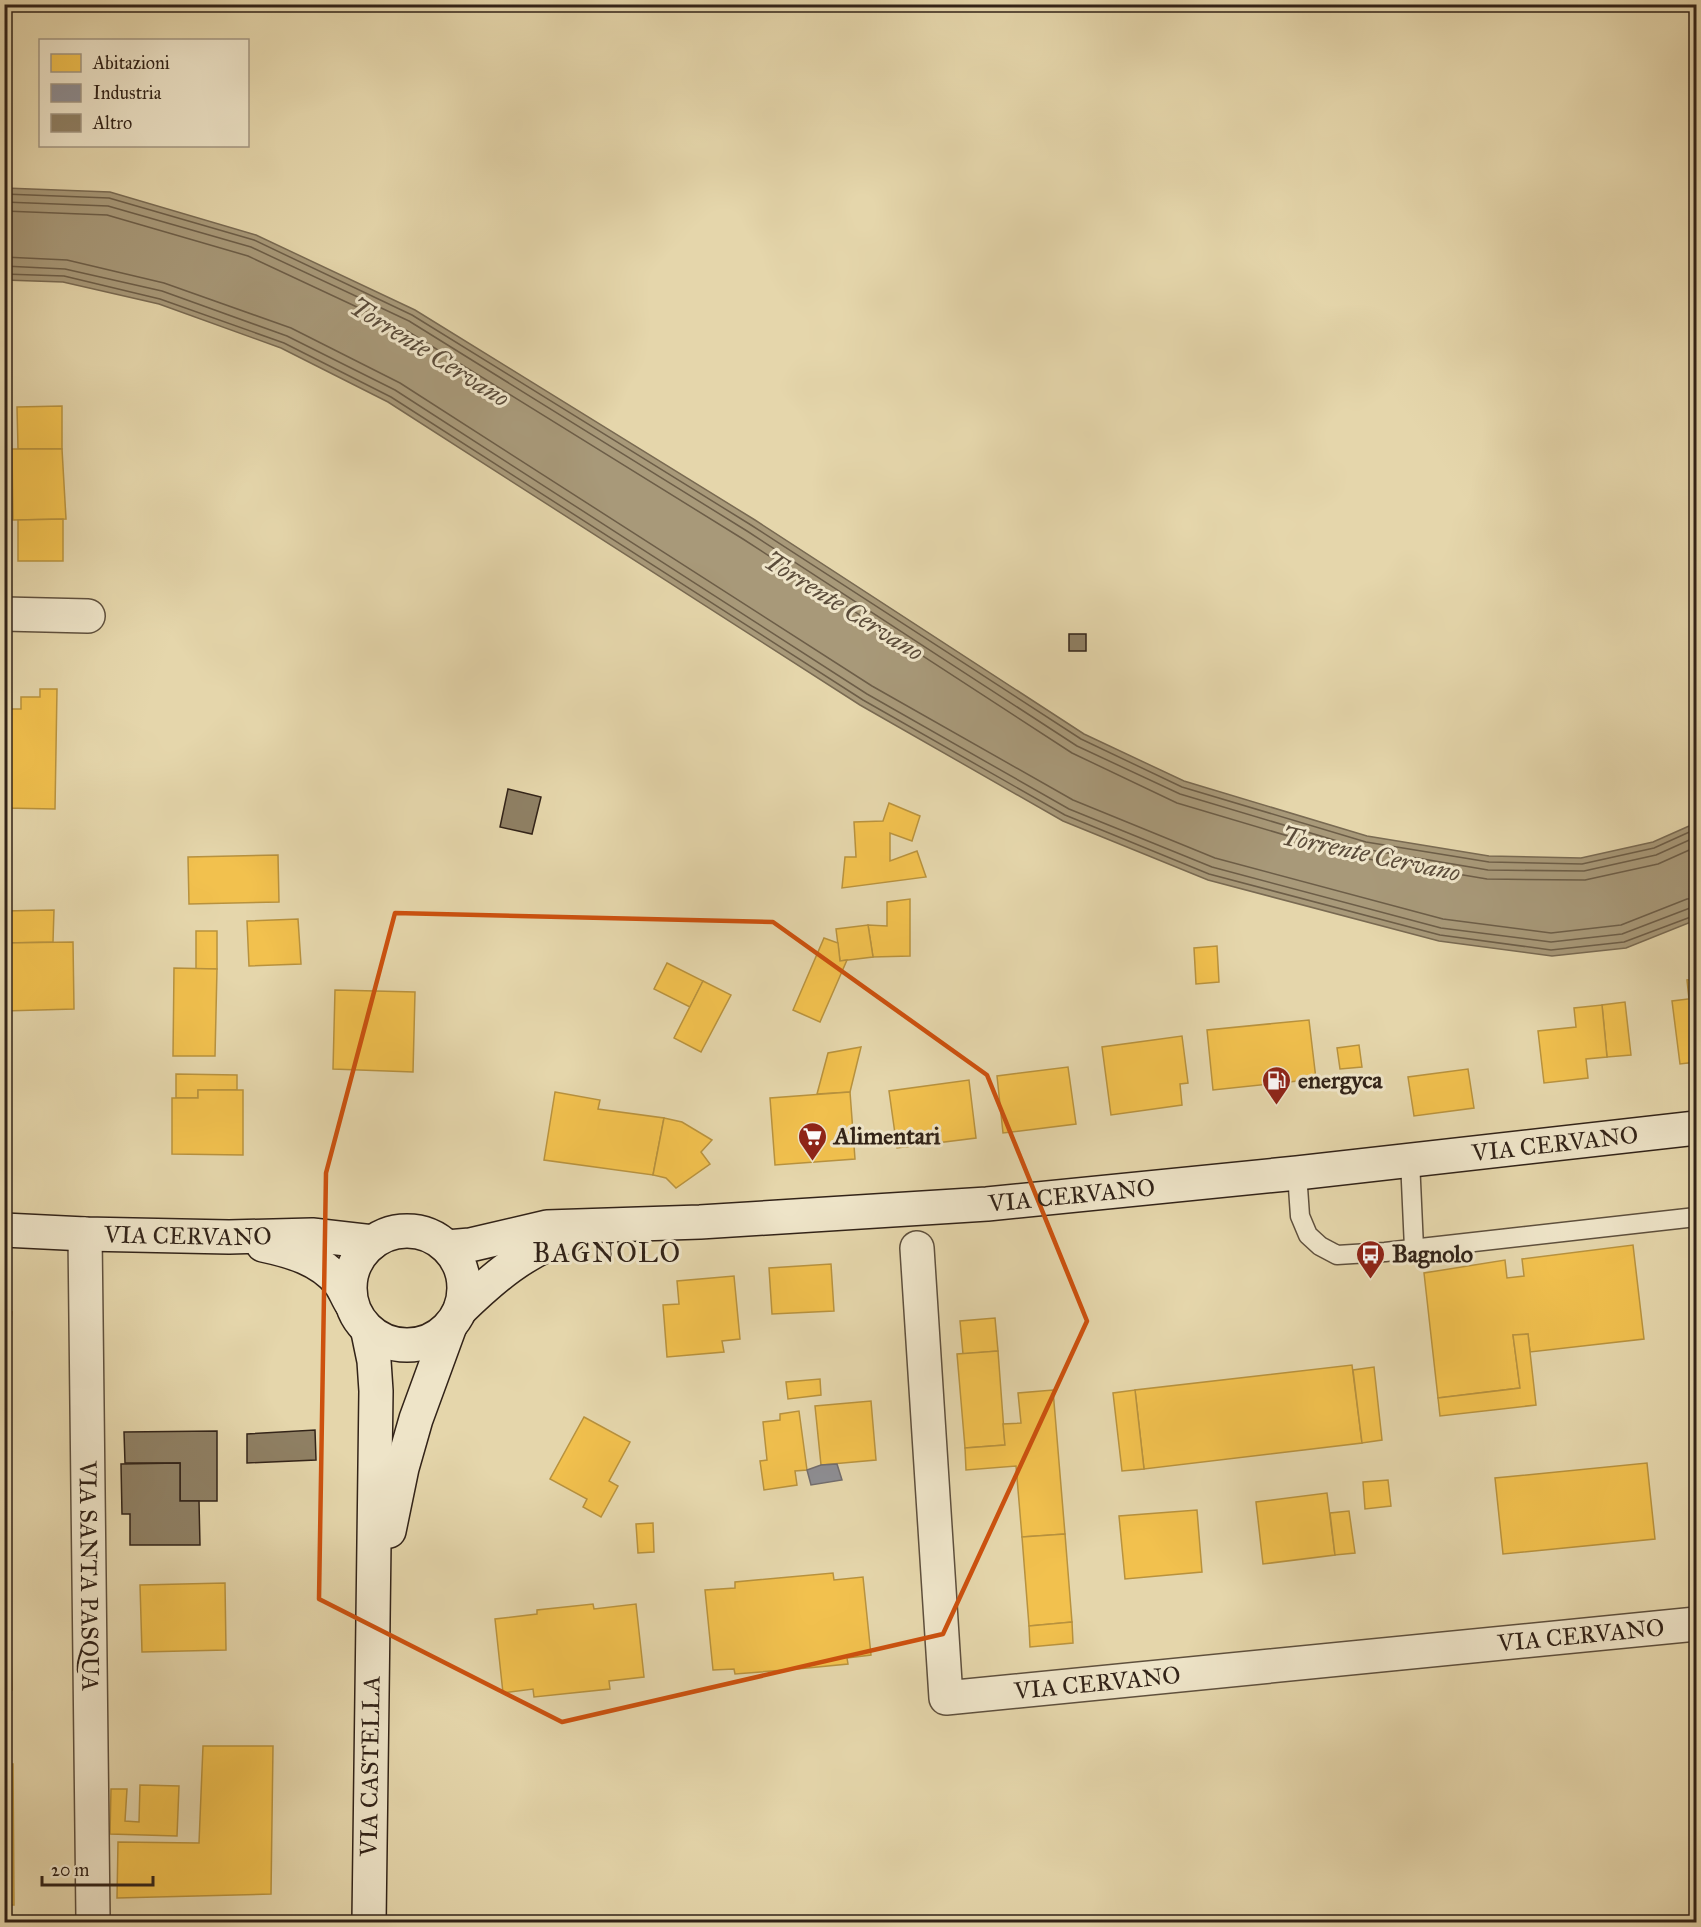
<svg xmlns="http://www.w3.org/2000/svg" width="1701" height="1927" font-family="'IM FELL Great Primer',serif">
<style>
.water{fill:#a89979;stroke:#796a52;stroke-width:1.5}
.homes{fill:#f2c14e;stroke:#b8923e;stroke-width:1.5}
.industry{fill:#8d8d92;stroke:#726d6d;stroke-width:1.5}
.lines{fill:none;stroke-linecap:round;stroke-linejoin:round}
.shore{stroke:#6d5e48;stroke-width:1.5}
.building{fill:#8f8064;stroke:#322318;stroke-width:1.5}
.lane-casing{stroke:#5f503d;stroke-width:21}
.street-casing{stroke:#5f503d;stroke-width:36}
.secondary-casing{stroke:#322318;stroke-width:36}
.lane{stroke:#eee4c8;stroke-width:18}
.street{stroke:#eee4c8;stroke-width:33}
.secondary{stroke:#eee4c8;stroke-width:33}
.marked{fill:none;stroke:#cd510e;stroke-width:4.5;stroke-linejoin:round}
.labels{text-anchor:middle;stroke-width:6;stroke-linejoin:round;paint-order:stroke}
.poi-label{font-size:24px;font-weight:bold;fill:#322318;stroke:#eee4c8;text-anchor:start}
.street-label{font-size:24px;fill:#322318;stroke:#eee4c8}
.water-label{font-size:26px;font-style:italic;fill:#5b4c3a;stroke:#eee4c8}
.quarter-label{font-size:27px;letter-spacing:1.5px;fill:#322318;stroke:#eee4c8}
</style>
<rect width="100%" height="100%" fill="#e5d6ab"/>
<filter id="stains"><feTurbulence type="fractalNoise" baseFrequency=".00333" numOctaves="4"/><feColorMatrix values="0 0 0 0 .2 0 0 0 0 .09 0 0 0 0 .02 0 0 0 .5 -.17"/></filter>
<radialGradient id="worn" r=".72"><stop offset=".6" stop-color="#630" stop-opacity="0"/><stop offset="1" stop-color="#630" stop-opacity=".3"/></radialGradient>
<polygon class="water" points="5,188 110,192 256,235 415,310 755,520 1084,734 1184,781 1367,836 1489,856 1581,858 1653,842 1696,823 1696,920 1626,948 1552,956 1439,941 1208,880 1063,821 860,705 388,402 281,348 159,304 63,282 5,280"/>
<g class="homes">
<polygon points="62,406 62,449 18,449 17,407"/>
<polygon points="12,449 62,449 66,519 13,520"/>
<polygon points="63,519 63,561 18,561 18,520"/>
<polygon points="40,689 57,689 55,809 5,808 7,709 21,709 21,697 40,697"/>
<polygon points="889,803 920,816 912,841 890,833 890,861 917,851 926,877 842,888 845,857 856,857 854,822 883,821"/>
<polygon points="278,855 279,902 189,904 188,857"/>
<polygon points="910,899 910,956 873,957 868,925 887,926 887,902"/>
<polygon points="54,910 53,942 4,943 4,911"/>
<polygon points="298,919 301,964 249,966 247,921"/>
<polygon points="868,925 873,957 840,961 836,929"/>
<rect x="196" y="931" width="21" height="38"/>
<polygon points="824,938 838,943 840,961 847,960 820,1022 793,1010"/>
<polygon points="73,942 74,1009 4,1011 4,943"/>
<polygon points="1217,946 1219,982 1196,984 1194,948"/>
<polygon points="667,963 703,981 690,1007 654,989"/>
<polygon points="174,968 217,969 215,1056 173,1056"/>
<polygon points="1696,979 1696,998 1689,999 1687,980"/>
<polygon points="703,981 731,995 701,1052 674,1038"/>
<polygon points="335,990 415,992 413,1072 333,1069"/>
<polygon points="1696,998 1696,1062 1680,1064 1672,1001"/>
<polygon points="1625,1002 1631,1055 1607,1057 1602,1005"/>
<polygon points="1602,1005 1607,1057 1586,1059 1588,1078 1544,1083 1538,1031 1576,1027 1574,1008"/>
<polygon points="1309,1020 1316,1079 1213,1090 1207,1030"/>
<polygon points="1182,1036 1188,1083 1180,1084 1182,1105 1111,1115 1102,1047"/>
<polygon points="1359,1045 1362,1067 1340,1069 1337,1048"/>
<polygon points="861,1047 850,1092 817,1094 828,1053"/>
<polygon points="1068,1067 1076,1124 1003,1133 997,1076"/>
<polygon points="1468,1069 1474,1108 1414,1116 1408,1077"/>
<polygon points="176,1074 237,1075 237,1090 198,1090 198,1098 176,1098"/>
<polygon points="969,1080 976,1138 897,1148 889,1091"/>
<polygon points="198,1090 243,1090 243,1155 172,1154 172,1098 198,1098"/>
<polygon points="555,1092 600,1100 598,1109 664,1118 653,1175 544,1160"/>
<polygon points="850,1092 855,1159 775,1165 770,1098"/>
<polygon points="664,1118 682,1122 712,1140 701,1152 710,1164 676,1188 666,1178 653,1175"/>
<polygon points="1633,1245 1644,1339 1530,1352 1528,1334 1513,1335 1520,1388 1438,1398 1424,1273 1505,1260 1507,1278 1524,1276 1522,1259"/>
<polygon points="831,1264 834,1311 772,1314 769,1268"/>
<polygon points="734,1276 740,1339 722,1341 724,1352 667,1357 663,1305 679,1304 677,1281"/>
<polygon points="4,1311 12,1312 6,1381 4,1380"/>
<polygon points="995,1318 998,1351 963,1354 960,1321"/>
<polygon points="1528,1334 1536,1405 1440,1416 1438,1398 1520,1388 1513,1335"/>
<polygon points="998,1351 1005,1445 965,1448 957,1354"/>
<polygon points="1352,1365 1362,1443 1144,1469 1135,1390"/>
<polygon points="1374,1367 1382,1440 1362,1443 1353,1370"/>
<polygon points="820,1379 821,1395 788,1399 786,1382"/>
<polygon points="1053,1390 1065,1534 1022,1537 1016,1466 966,1470 965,1448 1005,1445 1003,1424 1021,1423 1018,1393"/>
<polygon points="1135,1390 1144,1469 1122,1471 1113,1393"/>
<polygon points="871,1401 876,1460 821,1465 815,1406"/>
<polygon points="799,1411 807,1470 795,1471 797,1485 764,1490 760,1461 767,1460 763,1422 780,1420 780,1414"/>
<polygon points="584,1417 630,1442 609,1481 618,1486 601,1517 583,1507 587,1499 550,1479"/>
<polygon points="1647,1463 1655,1539 1503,1554 1495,1478"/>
<polygon points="1388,1480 1391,1506 1365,1509 1363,1482"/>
<polygon points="1327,1493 1335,1555 1263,1564 1256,1502"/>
<polygon points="1197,1510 1202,1572 1125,1579 1119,1516"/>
<polygon points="1349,1511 1355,1553 1335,1555 1330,1513"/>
<polygon points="653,1523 654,1552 638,1553 636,1524"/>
<polygon points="1065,1534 1072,1622 1029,1626 1022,1537"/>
<polygon points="833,1573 834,1580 863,1577 871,1655 847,1658 848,1664 797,1669 735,1674 734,1669 713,1670 705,1590 735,1588 735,1582"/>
<polygon points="225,1583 226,1650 142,1652 140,1585"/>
<polygon points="593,1604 594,1609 636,1604 644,1677 609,1681 610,1689 534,1697 533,1689 503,1693 495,1619 537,1614 537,1610"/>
<polygon points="4,1616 10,1616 12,1690 4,1690"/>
<polygon points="1072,1622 1073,1643 1030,1647 1029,1626"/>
<polygon points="203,1746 273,1746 271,1894 117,1898 118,1842 199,1843"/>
<polygon points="4,1764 13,1764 14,1905 4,1905"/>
<polygon points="140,1785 179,1786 177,1836 110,1834 111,1789 127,1789 125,1821 139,1822"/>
</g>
<polygon class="industry" points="837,1464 842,1480 811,1485 807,1470 821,1465"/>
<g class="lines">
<g class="shore">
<polyline points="4,194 109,198 254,240 412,315 751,525 1081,739 1182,787 1366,842 1489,862 1582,864 1654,848 1696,829"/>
<polyline points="4,202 108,206 251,247 409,321 747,531 1077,746 1180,794 1364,849 1488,870 1584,871 1656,855 1696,837"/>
<polyline points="4,211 107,215 248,256 404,329 743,539 1072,753 1177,803 1362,858 1487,879 1585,880 1658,864 1696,847"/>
<polyline points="4,257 67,260 164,283 291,328 400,383 872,686 1073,800 1215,858 1443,919 1551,933 1621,925 1687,899 1696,898"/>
<polyline points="4,266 65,269 162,291 287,336 395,390 867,694 1069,809 1212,867 1441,928 1551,942 1622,934 1690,908 1696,907"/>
<polyline points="4,274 64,276 160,299 284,343 391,397 863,700 1065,815 1209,874 1440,935 1551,950 1624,942 1696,915"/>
</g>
</g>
<g class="building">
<rect x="1069" y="634" width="17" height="17"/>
<polygon points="508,789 541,797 532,834 500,827"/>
<polygon points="315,1430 316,1460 247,1463 247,1434"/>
<polygon points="217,1431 217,1501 180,1501 180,1463 125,1463 124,1432"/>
<polygon points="180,1463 180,1501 199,1501 200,1545 130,1545 130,1514 122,1514 121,1464"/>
</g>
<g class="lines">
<defs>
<g id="lane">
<polyline points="1410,1160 1414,1248"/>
<polyline points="1297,1173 1300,1216 1308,1235 1320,1246 1337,1255 1385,1252 1696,1217"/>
</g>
<g id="street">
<polyline points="4,614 88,616"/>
<path id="s1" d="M85,1234l8,684"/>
<path id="s2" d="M917,1248l29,450 750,-74"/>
</g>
<g id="secondary">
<path id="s3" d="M4,1230l81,4 144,3 83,-2 61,7"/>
<circle cx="407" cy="1288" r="57"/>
<path d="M263,1245c28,6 57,14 76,37 5,6 8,15 12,21"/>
<path id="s4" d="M447,1247l23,-2 77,-18 153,-5 287,-18 310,-31 399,-45"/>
<path d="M460,1310c33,-32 64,-59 109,-74"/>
<polyline points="368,1332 374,1361 376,1391 369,1922"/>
<polyline points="389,1531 402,1468 416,1419 450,1326"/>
</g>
</defs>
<use href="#lane" class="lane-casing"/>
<use href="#street" class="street-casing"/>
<use href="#secondary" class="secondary-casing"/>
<use href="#lane" class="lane"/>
<use href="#street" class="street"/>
<use href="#secondary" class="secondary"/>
</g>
<path class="marked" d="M395,913l378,9 214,153 100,246 -144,313 -381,88 -243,-123 7,-426z"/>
<defs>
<symbol id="fuel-pin" viewBox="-11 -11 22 30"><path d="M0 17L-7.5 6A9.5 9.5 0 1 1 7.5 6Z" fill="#8f2418" stroke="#eee4c8"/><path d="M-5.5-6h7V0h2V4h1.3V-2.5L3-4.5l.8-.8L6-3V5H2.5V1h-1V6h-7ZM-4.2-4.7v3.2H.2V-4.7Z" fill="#fff"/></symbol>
<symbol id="supermarket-pin" viewBox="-11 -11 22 30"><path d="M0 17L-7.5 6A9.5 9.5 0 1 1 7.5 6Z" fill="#8f2418" stroke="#eee4c8"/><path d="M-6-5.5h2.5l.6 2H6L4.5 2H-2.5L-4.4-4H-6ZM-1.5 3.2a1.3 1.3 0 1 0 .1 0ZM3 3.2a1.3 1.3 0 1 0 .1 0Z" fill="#fff"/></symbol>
<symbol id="bus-pin" viewBox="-11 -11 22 30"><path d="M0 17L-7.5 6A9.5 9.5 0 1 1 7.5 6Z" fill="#8f2418" stroke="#eee4c8"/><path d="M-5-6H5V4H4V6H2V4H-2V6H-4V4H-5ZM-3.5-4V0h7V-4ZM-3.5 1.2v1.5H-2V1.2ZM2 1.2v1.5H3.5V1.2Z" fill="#fff"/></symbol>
</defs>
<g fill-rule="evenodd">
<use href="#fuel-pin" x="1260" y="1064" width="33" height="45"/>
<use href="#supermarket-pin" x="796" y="1120" width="33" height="45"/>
<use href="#bus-pin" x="1354" y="1238" width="33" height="45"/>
</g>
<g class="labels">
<g class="poi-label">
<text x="1298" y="1088">energyca</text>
<text x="834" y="1144">Alimentari</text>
<text x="1392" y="1262">Bagnolo</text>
</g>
<g class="street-label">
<text dy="8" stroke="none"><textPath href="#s4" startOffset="1114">VIA CERVANO</textPath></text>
<text dy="8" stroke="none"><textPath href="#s4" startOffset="628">VIA CERVANO</textPath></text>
<text dy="8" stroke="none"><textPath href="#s3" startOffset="184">VIA CERVANO</textPath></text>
<text dy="8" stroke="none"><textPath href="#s1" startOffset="342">VIA SANTA PASQUA</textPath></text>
<text dy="8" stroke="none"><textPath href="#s2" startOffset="1089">VIA CERVANO</textPath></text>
<text dy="8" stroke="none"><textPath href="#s2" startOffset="603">VIA CERVANO</textPath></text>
<text transform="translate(370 1766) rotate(-89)" y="8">VIA CASTELLA</text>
</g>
<g class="water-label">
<text transform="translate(430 352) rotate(32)" y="9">Torrente Cervano</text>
<text transform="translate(844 606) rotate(32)" y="9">Torrente Cervano</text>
<text transform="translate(1371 854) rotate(12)" y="9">Torrente Cervano</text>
</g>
<g class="quarter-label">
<text x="607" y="1262">BAGNOLO</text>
</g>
</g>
<rect width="1701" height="1927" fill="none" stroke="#e5d6ab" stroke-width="24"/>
<rect x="6" y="6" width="1689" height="1915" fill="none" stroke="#322318" stroke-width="3"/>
<rect x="12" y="12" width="1677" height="1903" fill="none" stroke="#322318" stroke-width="1.5"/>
<rect x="39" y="39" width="210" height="108" fill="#eee4c8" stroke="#a39782" stroke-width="1.5"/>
<rect x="51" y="54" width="30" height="18" fill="#f2c14e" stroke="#a39782" stroke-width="1.5"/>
<text x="93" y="69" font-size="18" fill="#322318">Abitazioni</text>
<rect x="51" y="84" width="30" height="18" fill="#8d8d92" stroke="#a39782" stroke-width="1.5"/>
<text x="93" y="99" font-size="18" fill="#322318">Industria</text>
<rect x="51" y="114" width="30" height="18" fill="#8f8064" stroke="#a39782" stroke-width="1.5"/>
<text x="93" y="129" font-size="18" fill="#322318">Altro</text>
<path d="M42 1876v9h111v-9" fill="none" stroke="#322318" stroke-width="3"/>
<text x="51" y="1876" font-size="18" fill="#322318" stroke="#eee4c8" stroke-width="4.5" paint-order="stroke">20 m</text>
<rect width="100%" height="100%" filter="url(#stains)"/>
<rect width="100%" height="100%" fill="url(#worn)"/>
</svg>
